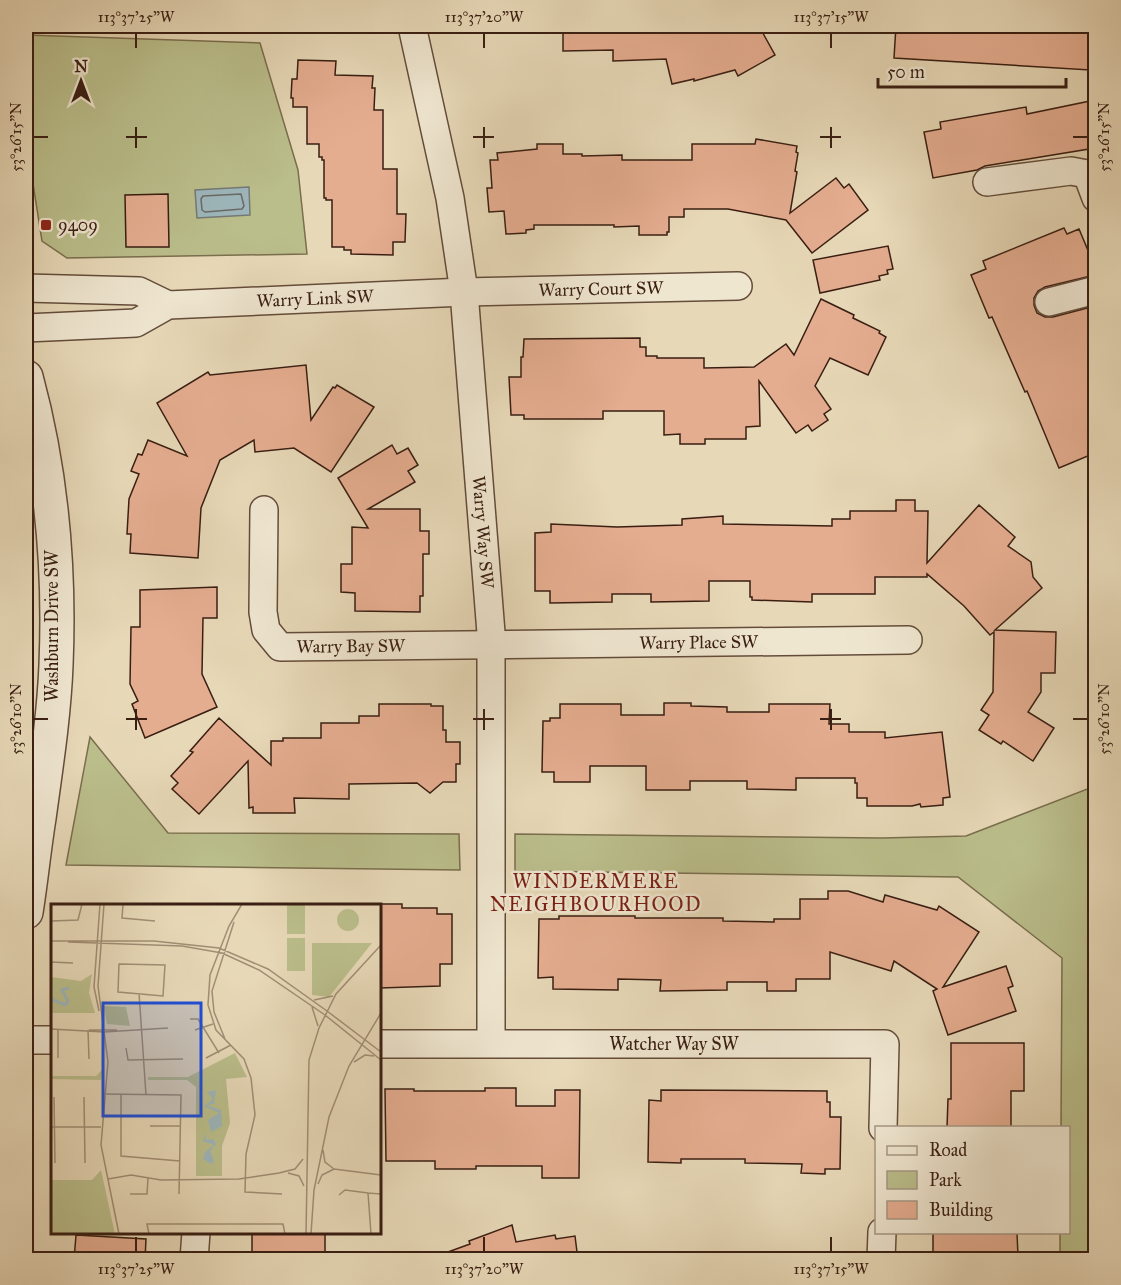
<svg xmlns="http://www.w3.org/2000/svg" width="1121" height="1285" font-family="'IM FELL Great Primer',serif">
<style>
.green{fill:#babe8b;stroke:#7a6e4e;stroke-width:1.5}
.water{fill:#9db6bb;stroke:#757977;stroke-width:1.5}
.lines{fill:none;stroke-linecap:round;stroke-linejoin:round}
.shore{stroke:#6b6a66;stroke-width:1.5}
.building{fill:#e5ad90;stroke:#391e12;stroke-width:1.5}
.minor-casing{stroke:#644c3b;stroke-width:30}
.tertiary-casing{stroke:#644c3b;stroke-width:36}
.minor{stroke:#efe6d0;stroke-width:27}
.tertiary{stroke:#efe6d0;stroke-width:33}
.ticks{fill:none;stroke:#391e12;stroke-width:2}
.poi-dot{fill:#8f2418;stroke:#efe6d0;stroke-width:2}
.labels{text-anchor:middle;stroke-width:5;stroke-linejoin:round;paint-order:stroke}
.poi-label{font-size:18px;fill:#391e12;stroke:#efe6d0;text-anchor:start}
.street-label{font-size:18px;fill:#391e12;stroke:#efe6d0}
.neighbourhood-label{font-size:20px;letter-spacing:1.5px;fill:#7a1f14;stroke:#efe6d0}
.inset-river{fill:none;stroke:#9db6bb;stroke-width:3}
.inset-road{fill:none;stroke:#a18e75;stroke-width:1.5}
.view{fill:#1d4ed8;fill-opacity:0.15;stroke:#1d4ed8;stroke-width:3}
.inset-edge{fill:none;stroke:#391e12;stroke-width:3}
.neatline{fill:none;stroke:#391e12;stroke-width:2}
.ticks-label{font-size:15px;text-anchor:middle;fill:#391e12}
</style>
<rect width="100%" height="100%" fill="#e7d8b7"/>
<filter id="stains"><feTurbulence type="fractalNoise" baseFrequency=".00333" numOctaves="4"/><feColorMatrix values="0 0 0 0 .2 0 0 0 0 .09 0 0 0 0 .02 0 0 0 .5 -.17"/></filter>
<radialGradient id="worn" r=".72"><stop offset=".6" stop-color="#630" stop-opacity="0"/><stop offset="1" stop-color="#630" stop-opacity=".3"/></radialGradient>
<g class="green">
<polygon points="26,35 260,43 298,170 307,254 67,258 42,241 26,139"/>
<polygon points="90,737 168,833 459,834 460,870 66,865"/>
<polygon points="1095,786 1095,1259 1060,1259 1060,1233 1068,1232 1068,1128 1061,1127 1062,958 958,877 515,871 515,834 882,838 966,836"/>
</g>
<polygon class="water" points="249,187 250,215 197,218 195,190"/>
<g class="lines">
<polygon class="shore" points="241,194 244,206 242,209 205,212 202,210 201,199 203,196"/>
</g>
<g class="building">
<polygon points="563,26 759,26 775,55 738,76 735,70 694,81 694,79 672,84 666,59 613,61 613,50 563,51"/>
<polygon points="896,26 1093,26 1090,70 894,58"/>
<polygon points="298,60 336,61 335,75 373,76 372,88 375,88 374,110 383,110 383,169 397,169 397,214 406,214 405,242 393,242 393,255 351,254 351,250 344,250 344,247 332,247 332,200 326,200 326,198 324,198 324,160 322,160 322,157 319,157 319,144 307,144 307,107 293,107 293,98 291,98 292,79 297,79"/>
<polygon points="1095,100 1095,148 985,166 977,170 933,178 924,132 941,129 940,122 1026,107 1027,114"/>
<polygon points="756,139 797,146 796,152 798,153 795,171 797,172 790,213 836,178 844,188 849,184 868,210 812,253 786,220 728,209 684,209 684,217 669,217 669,232 667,232 667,235 639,235 639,226 614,227 614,225 534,225 534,229 526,230 526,233 506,234 504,211 489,212 487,188 492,188 490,160 498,160 497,153 537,149 537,144 563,144 563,154 582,154 582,156 622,155 622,160 692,160 692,144 755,144"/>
<polygon points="168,194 169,247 126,247 125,195"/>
<polygon points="1064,228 1067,234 1079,229 1095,267 1095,275 1045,287 1038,291 1034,298 1034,305 1037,313 1045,317 1053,317 1095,306 1095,453 1059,468 1027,391 1025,392 992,317 989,318 971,275 986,269 983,261"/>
<polygon points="888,246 893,269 887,270 888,274 879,276 880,280 820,293 813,260"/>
<polygon points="821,299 854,315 853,318 880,331 879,333 886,337 868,375 830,358 815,386 831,409 824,414 828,420 812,431 808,425 796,433 759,381 760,426 746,427 746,439 705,439 705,444 680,444 680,434 664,435 664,411 603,411 603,419 524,419 524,415 511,415 509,377 521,377 521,357 523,357 524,339 640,338 640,347 646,347 646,356 657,356 657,358 704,358 704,368 754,367 786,344 794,355"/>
<polygon points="306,365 311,420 333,387 335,388 337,385 374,407 331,472 294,448 255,452 254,440 220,460 201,508 198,558 130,553 131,534 127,534 129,499 139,474 131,471 138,454 142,455 148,440 187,456 157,403 208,372 210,375"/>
<polygon points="392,445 397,454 408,448 418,465 408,471 415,482 368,509 420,509 420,531 429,531 429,554 423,554 423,596 420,596 420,612 355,611 355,593 341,592 341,564 352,564 352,527 368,528 338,478"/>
<polygon points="896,500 915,500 915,511 928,511 927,563 979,505 1015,537 1008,546 1031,562 1033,577 1042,588 995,630 1056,632 1055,673 1041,673 1041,692 1028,712 1054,728 1033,761 1003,741 1001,744 979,730 989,715 981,710 993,692 994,632 990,635 964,606 927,574 927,577 875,577 875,594 812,594 812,602 752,600 752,597 750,597 750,581 709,581 709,601 651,602 651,594 612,594 612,602 550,603 550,591 535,591 535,533 551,532 551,524 617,527 682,525 682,519 723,516 723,524 832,526 832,519 850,519 850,511 896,511"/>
<polygon points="217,587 217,618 203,618 202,674 217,707 145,738 132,704 138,701 130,684 131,627 140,627 140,590"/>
<polygon points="664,703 691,703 691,706 727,707 727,712 769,712 769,704 830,704 829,724 849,724 849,732 885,732 885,738 942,732 950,797 943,798 943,805 921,807 920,804 912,806 867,806 867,798 857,798 857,783 855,783 855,778 796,778 796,790 747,789 747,781 690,781 690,790 646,790 646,766 590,766 590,782 554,782 554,772 542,772 543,721 550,721 550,718 560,718 560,704 621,704 621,715 664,715"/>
<polygon points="379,704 431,704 431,706 443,706 443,730 446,730 446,742 460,742 460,764 456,764 456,782 443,782 430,793 417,783 349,784 349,799 294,798 295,813 253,813 253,807 249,808 248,761 199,814 172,789 178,783 171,776 193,752 190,751 219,718 271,765 271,741 283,741 283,738 321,738 321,723 359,723 359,716 379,716"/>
<polygon points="828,891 848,891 883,902 885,895 937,910 939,906 979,932 943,987 1006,966 1013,986 1008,988 1016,1011 948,1035 933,991 937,989 894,961 891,971 830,952 830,979 796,979 796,991 767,991 767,982 727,982 727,990 660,991 661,980 618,979 618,990 553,989 553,977 538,978 539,919 559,919 559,916 635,916 635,918 723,918 723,921 774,922 774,919 800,919 800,899 828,899"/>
<polygon points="380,904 402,904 402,908 437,908 437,914 452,914 452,964 440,964 440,986 380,988"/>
<polygon points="951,1043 1024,1043 1024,1091 1011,1091 1011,1128 947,1128 948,1099 951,1099"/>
<polygon points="485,1088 516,1088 516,1106 555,1106 555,1090 580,1090 579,1178 542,1178 542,1166 476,1166 476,1169 435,1169 435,1161 386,1161 385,1089 414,1089 414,1091 485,1091"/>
<polygon points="661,1090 827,1091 827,1102 830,1102 830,1117 841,1117 840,1169 825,1169 825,1174 801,1173 802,1164 745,1163 745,1159 681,1159 681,1163 648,1162 649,1100 661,1101"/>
<polygon points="512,1225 516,1242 555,1235 556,1239 575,1236 578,1260 434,1260 434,1257 470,1244 469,1241"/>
<rect x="252" y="1233" width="73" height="27"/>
<polygon points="933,1233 1017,1233 1018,1256 952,1257 952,1260 933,1260"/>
<polygon points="76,1235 146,1239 145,1260 74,1260"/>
</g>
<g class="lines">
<defs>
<g id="minor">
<path id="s1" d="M412,26l38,172 14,94 27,341v410"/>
<polyline points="987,182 1071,171 1087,174 1096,198"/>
<polyline points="26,288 139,291 168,305"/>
<polyline points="1049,302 1096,290"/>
<path id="s2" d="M26,328l110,-5 32,-18 296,-13 274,-6"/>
<path id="s3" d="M264,510l-1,102 3,18 14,17 628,-7"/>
<polyline points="26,1040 52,1040"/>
<path id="s4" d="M380,1044h505l-2,84"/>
<polyline points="194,1260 196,1232"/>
<polyline points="881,1260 882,1232"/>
</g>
<path id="tertiary" d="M26,377c25,92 34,192 30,288 -2,51 -10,102 -17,153 -5,31 -8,63 -13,94"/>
</defs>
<use href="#minor" class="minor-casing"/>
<use href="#tertiary" class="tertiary-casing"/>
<use href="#minor" class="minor"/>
<use href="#tertiary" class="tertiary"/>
</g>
<path class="ticks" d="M136,33v15M484,33v15M831,33v15M136,127v21M484,127v21M831,127v21M33,137h15M126,137h21M473,137h21M820,137h21M1073,137h15M136,709v21M484,709v21M831,709v21M33,719h15M126,719h21M473,719h21M820,719h21M1073,719h15M136,1237v15M484,1237v15M831,1237v15"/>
<rect class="poi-dot" x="40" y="219" width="12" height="12" rx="3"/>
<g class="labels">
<g class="poi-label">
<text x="58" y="231">9409</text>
</g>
<g class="street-label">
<text dy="6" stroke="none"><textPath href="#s2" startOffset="580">Warry Court SW</textPath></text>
<text dy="6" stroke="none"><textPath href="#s2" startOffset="294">Warry Link SW</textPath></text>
<text dy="6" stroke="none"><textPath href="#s1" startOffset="512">Warry Way SW</textPath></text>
<text transform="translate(52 626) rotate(-90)" y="6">Washburn Drive SW</text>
<text dy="6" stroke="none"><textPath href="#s3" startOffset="561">Warry Place SW</textPath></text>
<text dy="6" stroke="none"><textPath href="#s3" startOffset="213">Warry Bay SW</textPath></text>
<text dy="6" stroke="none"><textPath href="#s4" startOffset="294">Watcher Way SW</textPath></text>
</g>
<g class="neighbourhood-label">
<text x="596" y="888">WINDERMERE<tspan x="596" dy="23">NEIGHBOURHOOD</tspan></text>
</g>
</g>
<g transform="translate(51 904)">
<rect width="330" height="330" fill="#e7d8b7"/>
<path d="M236,0h18v30h-18zM286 16a11 11 0 1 1 22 0a11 11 0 1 1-22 0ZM236,34h18v33h-18zM261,39h60l-43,54 -17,-2zM41,70l-3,19 6,20h-44v-36l30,4zM53,102l22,1 4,19 -23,-2zM184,149l12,24 -21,2 4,44 -8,23v30h-26v-89l-9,-7h-39v-3h40zM52,165l-2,11 -50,-1v-3h45zM50,266l14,64h-64v-54h41z" fill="#babe8b"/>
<path d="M165,186l-2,14 -8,1 15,5 1,16 -11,6 -3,-12 11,-7 -15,-7 9,-7 -6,-7zM154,229l1,7 7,-1 3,5 -6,7 4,10 -3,3 -8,-5 2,-7 9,-7 -11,-4z" fill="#9db6bb"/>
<path class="inset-river" d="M0,95l14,6 3,-4 -6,-11 7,-2"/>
<path class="inset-road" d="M53,0l-6,82 10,76 -7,83 18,89M72,0l-1,14 33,3M191,0l-13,22 -19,49 -2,30 8,25 28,29 7,19 4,37 -9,39 -1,38 37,2M0,17l27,-1 4,-16M0,37h103l65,7 49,21 59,42M17,38l114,4 40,7 37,17 66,45M0,58l22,1M68,60l46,1 -2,31 -45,-4zM88,89l7,102M263,96l19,-4M261,103l6,19M48,107l-5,-24 6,-83M276,107l54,41M274,111l56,45M139,115h8l21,34M0,125l53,3 64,-4M37,126l1,29M38,126h28M144,126l18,-6M174,135l-11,-27 -2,-21 22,-69M75,144l2,12 55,-1M7,154v-29M155,154l25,-13M303,158l11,-7 9,1M52,190l78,1 -2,99M70,191v61l59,5M3,193l1,66M33,193l1,66M99,222h30M0,223h50M272,246l2,12 9,7M283,265l47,6M228,269l16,-4 8,-10M237,269l11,3 5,10M57,275l23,-4 30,5 78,-1 40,-6M267,280l4,-9 12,-6M79,290h17l1,-16M288,291l6,-5 23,3M98,330l-2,-10h136l2,10M255,330l3,-174 10,-32 17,-34 45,-49M260,330l3,-44 15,-73 20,-51 32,-53M320,330l-3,-41 13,1"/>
<path class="view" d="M52,99h98v113h-98z"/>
<rect width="330" height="330" class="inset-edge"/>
</g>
<rect width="1121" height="1285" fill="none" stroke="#e7d8b7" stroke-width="66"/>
<rect x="875" y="1126" width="195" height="108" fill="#efe6d0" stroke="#a69684" stroke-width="1.5"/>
<rect x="887" y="1146" width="30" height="9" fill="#efe6d0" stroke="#a69684" stroke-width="1.5"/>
<text x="929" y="1156" font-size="18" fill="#391e12">Road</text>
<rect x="887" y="1171" width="30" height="18" fill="#babe8b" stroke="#a69684" stroke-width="1.5"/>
<text x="929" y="1186" font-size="18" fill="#391e12">Park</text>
<rect x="887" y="1201" width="30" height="18" fill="#e5ad90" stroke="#a69684" stroke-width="1.5"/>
<text x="929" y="1216" font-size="18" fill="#391e12">Building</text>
<g transform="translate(81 81)" stroke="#efe6d0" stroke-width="4.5" paint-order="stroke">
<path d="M0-4.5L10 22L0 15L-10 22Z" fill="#391e12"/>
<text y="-9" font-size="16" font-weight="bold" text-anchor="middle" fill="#391e12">N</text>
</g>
<path d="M878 78v9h188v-9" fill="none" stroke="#391e12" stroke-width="3"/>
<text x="887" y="78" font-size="18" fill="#391e12" stroke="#efe6d0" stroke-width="4.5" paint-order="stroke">50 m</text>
<rect x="33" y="33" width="1055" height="1219" class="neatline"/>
<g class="ticks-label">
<text x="136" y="22">113°37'25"W</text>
<text x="484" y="22">113°37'20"W</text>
<text x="831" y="22">113°37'15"W</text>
<text transform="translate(16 137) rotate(-90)" y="5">53°26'15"N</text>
<text transform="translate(1104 137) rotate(-90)" y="5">53°26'15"N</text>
<text transform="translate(16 719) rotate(-90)" y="5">53°26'10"N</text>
<text transform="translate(1104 719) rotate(-90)" y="5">53°26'10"N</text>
<text x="136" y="1274">113°37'25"W</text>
<text x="484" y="1274">113°37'20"W</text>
<text x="831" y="1274">113°37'15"W</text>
</g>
<rect width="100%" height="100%" filter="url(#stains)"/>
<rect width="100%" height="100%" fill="url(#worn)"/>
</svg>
